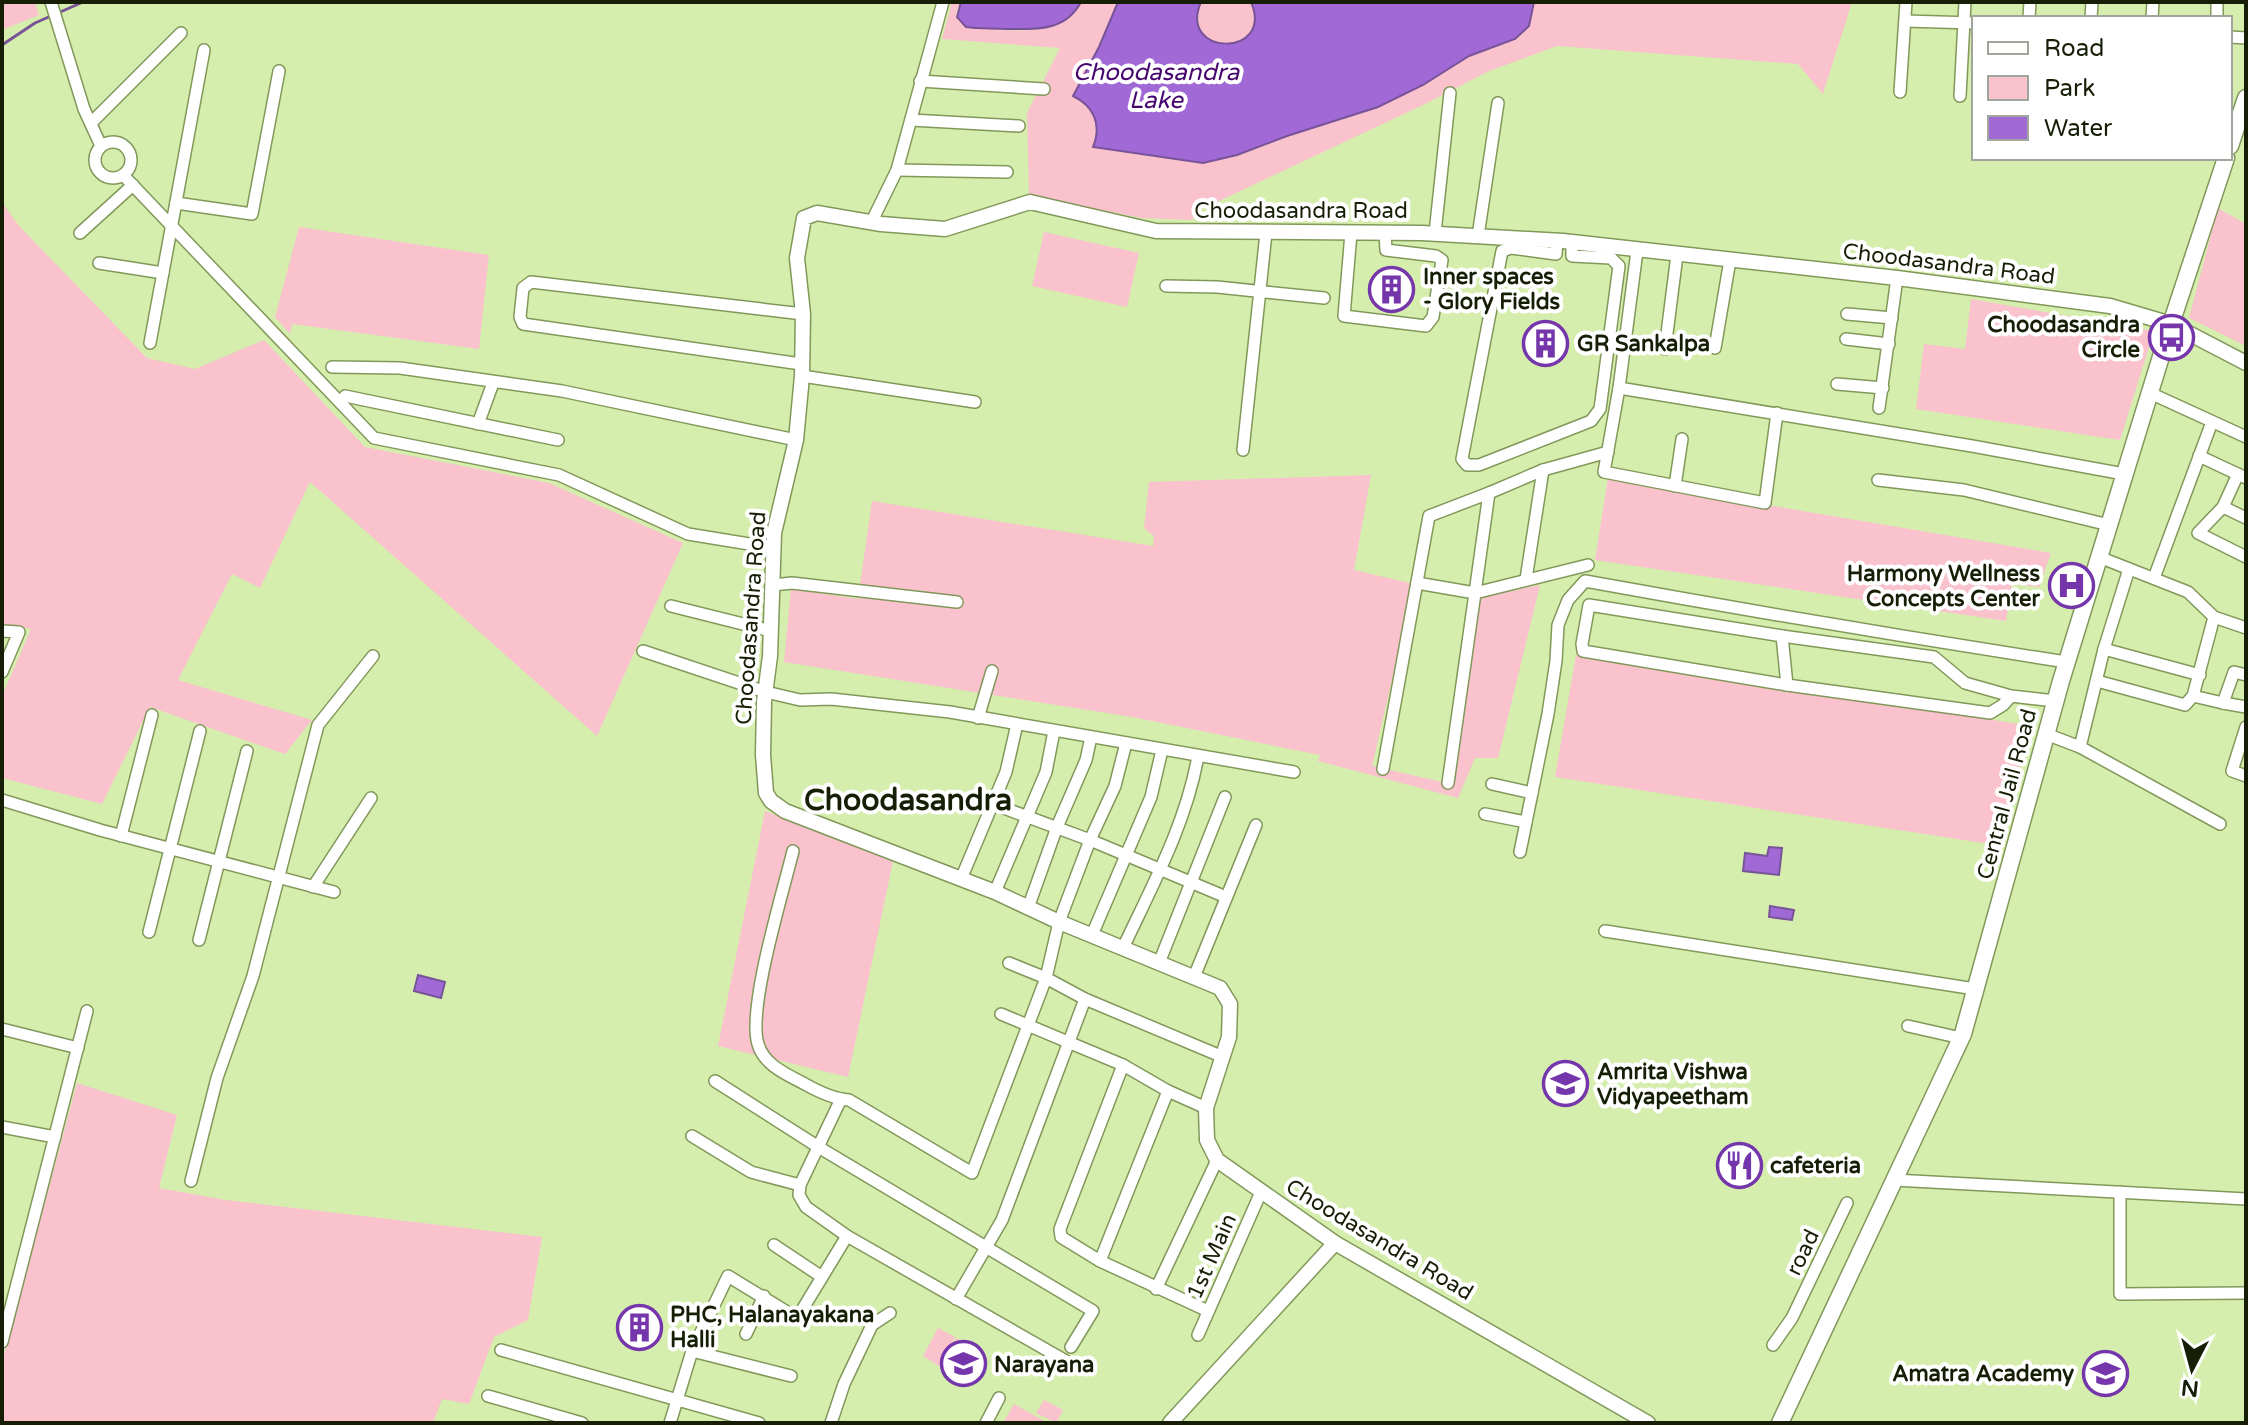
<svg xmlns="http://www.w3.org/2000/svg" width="2248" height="1425" font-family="'Varela Round',sans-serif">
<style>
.green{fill:#f9c2cd}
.water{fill:#a069d6;stroke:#775398;stroke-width:2}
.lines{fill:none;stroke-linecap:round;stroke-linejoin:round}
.stream{stroke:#775398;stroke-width:3}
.minor-casing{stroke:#81985a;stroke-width:14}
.tertiary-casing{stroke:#81985a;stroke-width:17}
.secondary-casing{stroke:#81985a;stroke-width:19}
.minor{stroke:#fff;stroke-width:11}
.tertiary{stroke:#fff;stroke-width:14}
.secondary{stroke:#fff;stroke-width:16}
.labels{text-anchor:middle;stroke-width:8;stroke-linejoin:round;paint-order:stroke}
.street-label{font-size:22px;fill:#161f06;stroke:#fff}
.poi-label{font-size:22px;font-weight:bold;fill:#161f06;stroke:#fff;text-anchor:start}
.water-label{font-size:24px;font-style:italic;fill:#45066d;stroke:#fff}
.district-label{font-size:30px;font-weight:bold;fill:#161f06;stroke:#fff}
</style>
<rect width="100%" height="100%" fill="#d5eead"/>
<g class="green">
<polygon points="2,2 35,2 39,15 2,30"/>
<path d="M952,2h9l-5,11 14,15c38,1 90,13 111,-26h37l-19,45 -25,48c17,10 26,25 21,46l108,22 34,-8 50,-19 91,-29 45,-22 46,-29 46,-17 16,-19 3,-18h318l-29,92 -25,-30 -241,-18 -68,25 -64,33 -227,107 -6,9 -50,-2 -113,-22 -2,-83 33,-65 -118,-9z"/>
<path d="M1201,2h50c24,56 -74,55 -50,0z"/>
<polygon points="2,202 19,226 147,358 195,369 264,340 365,447 549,483 683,543 597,736 310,482 260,588 232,574 178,680 312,720 285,754 150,707 102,804 2,778 2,696 31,629 2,624"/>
<polygon points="2218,208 2246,224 2246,346 2189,318"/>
<polygon points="299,227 489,255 479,349 292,324 290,334 275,317"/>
<polygon points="1044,232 1139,253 1127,307 1032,286"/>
<polygon points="1971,299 2154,331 2120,440 1916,409 1924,344 1965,349"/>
<polygon points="1371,475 1354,570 1414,584 1372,766 1447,783 1477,598 1540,585 1498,758 1475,758 1458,798 1318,761 1320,755 1132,717 784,662 791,589 858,599 872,501 1153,546 1154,536 1144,528 1149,482"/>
<polygon points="1608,478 2051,553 2039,587 2012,584 2006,621 1595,560"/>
<polygon points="1576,655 2032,726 1996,845 1555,777"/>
<polygon points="765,811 893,861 848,1077 718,1046"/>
<polygon points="77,1083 177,1115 159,1188 226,1200 542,1237 528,1320 494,1337 469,1404 442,1399 433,1423 2,1423 2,1362"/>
<polygon points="938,1328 955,1337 939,1366 923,1356"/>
<polygon points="956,1338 971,1346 956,1375 940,1366"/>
<polygon points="1044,1400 1063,1410 1056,1423 1036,1413"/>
<polygon points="1014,1404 1048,1423 1003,1423"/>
</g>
<g class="water">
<path d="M961,2h120c-16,30 -45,27 -75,27 -13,-1 -27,0 -40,-2l-9,-10z"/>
<path d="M1118,2h83c-24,55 74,56 50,0h283l-5,24 -14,13 -46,17 -46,29 -45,22 -91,29 -50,19 -34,8 -110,-16c9,-22 1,-41 -20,-51l26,-49z"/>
<polygon points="1769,847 1782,848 1779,875 1743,871 1745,853 1767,856"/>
<polygon points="1770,906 1794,910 1792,920 1769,917"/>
<polygon points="418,975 445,982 441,998 414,991"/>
</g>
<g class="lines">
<g class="stream">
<polyline points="58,13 83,2"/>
<polyline points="2,45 35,23 51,16"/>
</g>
<defs>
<g id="minor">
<polyline points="51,2 84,109 101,146"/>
<polyline points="2029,18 2030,2"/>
<polyline points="2091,18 2092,2"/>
<polyline points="2152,18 2153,2"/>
<polyline points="2217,18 2217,2"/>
<polyline points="1905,21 1974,23"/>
<polyline points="2230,37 2246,38"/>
<polyline points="920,81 1044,89"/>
<polyline points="1900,92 1906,2"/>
<polyline points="1960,96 1965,2"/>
<polyline points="911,120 1019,126"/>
<polyline points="91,123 181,33"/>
<circle cx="113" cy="160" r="18"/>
<polyline points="897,170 1007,172"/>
<polyline points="123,175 374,438 559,475 688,534 774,548"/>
<polyline points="176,203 252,214 279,71"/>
<polyline points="871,223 897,170 943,2"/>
<polyline points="80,233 133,185"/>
<polyline points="1351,233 1344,316 1426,326 1433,317 1442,260 1436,256 1386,250 1385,233"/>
<polyline points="1435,233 1450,93"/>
<polyline points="1478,236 1498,103"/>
<polyline points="1557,241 1556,254 1511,248 1502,251 1462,459 1467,465 1479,465 1591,421 1600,409 1619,266 1611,258 1572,256 1572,243"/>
<polyline points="1637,251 1619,388 1604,472 1765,503 1777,413"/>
<polyline points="99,263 163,273"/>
<polyline points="1166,286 1217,287 1324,298"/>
<polyline points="1847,314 1892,318"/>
<polyline points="1846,339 1889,344"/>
<polyline points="150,343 204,50"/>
<polyline points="1715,348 1730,260"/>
<polyline points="1665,349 1677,255"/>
<polyline points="801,364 523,324 520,317 523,288 531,282 803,314"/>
<polyline points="332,367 400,368 562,391 796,440"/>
<polyline points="802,376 975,402"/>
<polyline points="1837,384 1883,388"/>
<polyline points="1619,388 1972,446 2124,474"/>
<polyline points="2150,393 2246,437"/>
<polyline points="345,396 558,440"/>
<polyline points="1879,408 1897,278"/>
<polyline points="478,424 493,383"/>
<polyline points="1243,450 1266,233"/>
<polyline points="2199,456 2246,478"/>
<polyline points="2238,474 2223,507 2198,533 2246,557"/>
<polyline points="1878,480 1964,490 2109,525"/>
<polyline points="1675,486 1682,439"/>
<polyline points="2223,507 2246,518"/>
<polyline points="2099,557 2188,592 2214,617 2246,628"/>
<polyline points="1588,565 1475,593 1489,493 1543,470 1608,452"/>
<polyline points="2154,578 2212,422"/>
<polyline points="1526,579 1543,470"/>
<polyline points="1417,583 1475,593 1448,783"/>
<polyline points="773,585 792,583 957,602"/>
<polyline points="671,606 771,631"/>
<polyline points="2214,617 2193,696 2223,703"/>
<polyline points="2,631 19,632 2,672"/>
<polyline points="1782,636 1787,685"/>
<polyline points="2104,649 2200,675"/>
<polyline points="643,651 766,692 800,700 831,699 950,712 1294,772"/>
<polyline points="2246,675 2234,672 2223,703 2246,707"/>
<polyline points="2097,681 2185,705 2193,696"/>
<polyline points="2011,696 1965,683 1934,657 1782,636 1589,605 1582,644 1583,651 1787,685 1990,713 2003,705 2011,696 2055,701"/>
<polyline points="978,718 992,671"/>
<polyline points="2246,727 2232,771 2246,776"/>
<polyline points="2046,734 2080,747 2220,824"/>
<polyline points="2080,747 2104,649 2129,569"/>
<polyline points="1383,769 1429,516 1489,493"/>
<polyline points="1492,784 1532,793"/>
<polyline points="2,800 100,830 334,892"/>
<polyline points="993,804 1090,840 1226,897"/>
<polyline points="1485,814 1526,822"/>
<polyline points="121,836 152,715"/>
<path d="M793,851c-10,41 -46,158 -35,193 6,21 28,30 45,39 14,8 30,16 46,17l123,73 74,-195 13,-56 31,-82 25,-54 11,-43"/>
<path d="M1520,852l28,-138 8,-53 2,-36 10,-25 17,-19c160,29 320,56 481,81"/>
<polyline points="961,879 1006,772 1017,724"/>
<polyline points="313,887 371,798"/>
<polyline points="995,892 1046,772 1054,731"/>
<polyline points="1028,908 1057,827 1086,760 1091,737"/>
<polyline points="1605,931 1975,989"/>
<polyline points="149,932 200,731"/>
<polyline points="1092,935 1151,797 1162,750"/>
<polyline points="199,940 247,751"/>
<path d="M1123,948c29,-62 63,-124 75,-192"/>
<polyline points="1009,963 1046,978 1085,999 1223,1057"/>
<polyline points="1159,963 1225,797"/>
<polyline points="1194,977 1256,825"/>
<polyline points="1001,1014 1123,1065 1168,1091 1206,1108"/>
<polyline points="1908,1026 1961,1038"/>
<polyline points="2,1029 78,1048"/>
<polyline points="1123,1065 1060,1229 1061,1237 1100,1261 1208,1311"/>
<polyline points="715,1081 820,1148 1093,1311 1071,1347"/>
<polyline points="841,1099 800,1185 799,1195 806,1207 847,1236 1073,1365"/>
<polyline points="2,1127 55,1137"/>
<polyline points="692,1136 751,1172 800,1185"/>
<polyline points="1894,1180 2246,1199"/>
<polyline points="191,1181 217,1078 253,976 318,725 373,656"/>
<polyline points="2120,1192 2120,1294 2246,1293"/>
<polyline points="774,1245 822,1277"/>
<polyline points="1100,1261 1168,1091"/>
<polyline points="1156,1289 1217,1160"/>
<polyline points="956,1299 1002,1220 1085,999"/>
<polyline points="746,1334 764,1296"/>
<polyline points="1198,1335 1261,1192"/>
<polyline points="2,1342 87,1011"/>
<polyline points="1773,1345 1792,1318 1847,1203"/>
<polyline points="501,1350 759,1423"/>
<polyline points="692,1351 791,1376"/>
<polyline points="488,1396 582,1423"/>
<polyline points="670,1423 692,1351 728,1276 792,1315 799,1315 847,1236"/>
<polyline points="831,1423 844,1384 872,1325 890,1313"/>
<polyline points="986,1423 999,1398"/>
</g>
<g id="tertiary">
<polyline points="1170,1423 1335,1243"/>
<polyline points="1648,1423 1335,1243 1217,1160 1207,1140 1206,1108 1229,1037 1230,1004 1220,988 1059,922 995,892 785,811 771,801 766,793 763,755 764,702 770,656 774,533 796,440 802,376 803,314 797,258 804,218 817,213 881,224 945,229 1030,202 1156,231 1422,233 1563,241 1897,278 2110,306 2171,324 2246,363"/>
</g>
<g id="secondary">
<polyline points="2230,146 2246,98"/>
<polyline points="1780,1423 1963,1034 2061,681 2171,324 2226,158"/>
</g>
</defs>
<use href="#minor" class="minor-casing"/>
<use href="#tertiary" class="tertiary-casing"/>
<use href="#secondary" class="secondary-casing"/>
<use href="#minor" class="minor"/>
<use href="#tertiary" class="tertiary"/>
<use href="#secondary" class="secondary"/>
</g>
<defs>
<symbol id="building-ring" viewBox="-11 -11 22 22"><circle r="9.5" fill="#fff" stroke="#7636ab" stroke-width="1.5"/><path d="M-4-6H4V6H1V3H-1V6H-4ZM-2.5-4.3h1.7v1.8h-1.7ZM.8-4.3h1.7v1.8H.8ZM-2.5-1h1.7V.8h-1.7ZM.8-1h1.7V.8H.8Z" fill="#7636ab"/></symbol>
<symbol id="bus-ring" viewBox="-11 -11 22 22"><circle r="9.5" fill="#fff" stroke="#7636ab" stroke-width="1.5"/><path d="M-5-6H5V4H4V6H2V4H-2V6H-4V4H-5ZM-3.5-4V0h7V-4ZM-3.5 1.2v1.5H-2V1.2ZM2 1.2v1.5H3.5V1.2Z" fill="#7636ab"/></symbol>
<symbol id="hospital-ring" viewBox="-11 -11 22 22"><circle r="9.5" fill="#fff" stroke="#7636ab" stroke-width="1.5"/><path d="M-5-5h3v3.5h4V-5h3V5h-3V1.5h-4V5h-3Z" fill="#7636ab"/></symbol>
<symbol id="university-ring" viewBox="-11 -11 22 22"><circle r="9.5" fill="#fff" stroke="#7636ab" stroke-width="1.5"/><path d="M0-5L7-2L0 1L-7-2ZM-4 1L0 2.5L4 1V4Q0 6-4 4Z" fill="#7636ab"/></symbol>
<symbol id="restaurant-ring" viewBox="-11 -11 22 22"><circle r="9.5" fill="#fff" stroke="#7636ab" stroke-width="1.5"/><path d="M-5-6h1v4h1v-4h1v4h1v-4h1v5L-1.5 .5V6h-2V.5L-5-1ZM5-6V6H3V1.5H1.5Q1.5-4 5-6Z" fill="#7636ab"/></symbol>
<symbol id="school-ring" viewBox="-11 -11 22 22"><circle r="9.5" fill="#fff" stroke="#7636ab" stroke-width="1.5"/><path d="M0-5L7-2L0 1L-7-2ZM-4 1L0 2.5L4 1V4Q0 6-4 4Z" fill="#7636ab"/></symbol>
</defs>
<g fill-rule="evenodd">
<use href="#building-ring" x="1366" y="264" width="51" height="51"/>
<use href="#bus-ring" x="2146" y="312" width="51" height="51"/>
<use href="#building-ring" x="1520" y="318" width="51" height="51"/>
<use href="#hospital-ring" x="2046" y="560" width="51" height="51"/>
<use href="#university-ring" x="1540" y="1058" width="51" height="51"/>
<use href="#restaurant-ring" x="1714" y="1140" width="51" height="51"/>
<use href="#building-ring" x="614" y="1302" width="51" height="51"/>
<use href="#school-ring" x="938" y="1338" width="51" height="51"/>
<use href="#school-ring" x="2080" y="1348" width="51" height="51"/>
</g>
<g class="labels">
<g class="street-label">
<text x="1301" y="218">Choodasandra Road</text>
<text transform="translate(1949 263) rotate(7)" y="8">Choodasandra Road</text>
<text transform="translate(750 618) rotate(-86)" y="8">Choodasandra Road</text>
<text transform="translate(2006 794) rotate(-75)" y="8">Central Jail Road</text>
<text transform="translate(1380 1239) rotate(31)" y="8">Choodasandra Road</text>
<text transform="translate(1802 1252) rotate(-64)" y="8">road</text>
<text transform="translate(1211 1256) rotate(-66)" y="8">1st Main</text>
</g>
<g class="poi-label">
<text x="1423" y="284">Inner spaces<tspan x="1423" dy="25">- Glory Fields</tspan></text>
<text x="2140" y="332" text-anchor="end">Choodasandra<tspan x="2140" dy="25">Circle</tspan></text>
<text x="1577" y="351">GR Sankalpa</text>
<text x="2040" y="581" text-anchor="end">Harmony Wellness<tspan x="2040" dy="25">Concepts Center</tspan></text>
<text x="1597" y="1079">Amrita Vishwa<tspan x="1597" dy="25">Vidyapeetham</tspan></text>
<text x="1770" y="1173">cafeteria</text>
<text x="670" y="1322">PHC, Halanayakana<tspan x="670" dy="25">Halli</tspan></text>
<text x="994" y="1372">Narayana</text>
<text x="2074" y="1381" text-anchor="end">Amatra Academy</text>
</g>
<g class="water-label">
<text x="1156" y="80">Choodasandra<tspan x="1156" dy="28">Lake</tspan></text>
</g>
<g class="district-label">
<text x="908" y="810">Choodasandra</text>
</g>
</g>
<rect width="2248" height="1425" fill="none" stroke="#161f06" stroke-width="8"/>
<rect x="1972" y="16" width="260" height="144" fill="#ffffff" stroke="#a2a59b" stroke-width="2"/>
<rect x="1988" y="42" width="40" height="12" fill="#ffffff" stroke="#a2a59b" stroke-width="2"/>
<text x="2044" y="56" font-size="24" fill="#161f06">Road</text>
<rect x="1988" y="76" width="40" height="24" fill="#f9c2cd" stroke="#a2a59b" stroke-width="2"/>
<text x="2044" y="96" font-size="24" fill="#161f06">Park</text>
<rect x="1988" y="116" width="40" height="24" fill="#a069d6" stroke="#a2a59b" stroke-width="2"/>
<text x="2044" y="136" font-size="24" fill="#161f06">Water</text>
<g transform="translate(2192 1369) rotate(186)" stroke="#ffffff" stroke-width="6" paint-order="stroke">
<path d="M0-6L14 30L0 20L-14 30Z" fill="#161f06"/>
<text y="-12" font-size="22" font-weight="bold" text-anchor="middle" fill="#161f06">N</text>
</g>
</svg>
